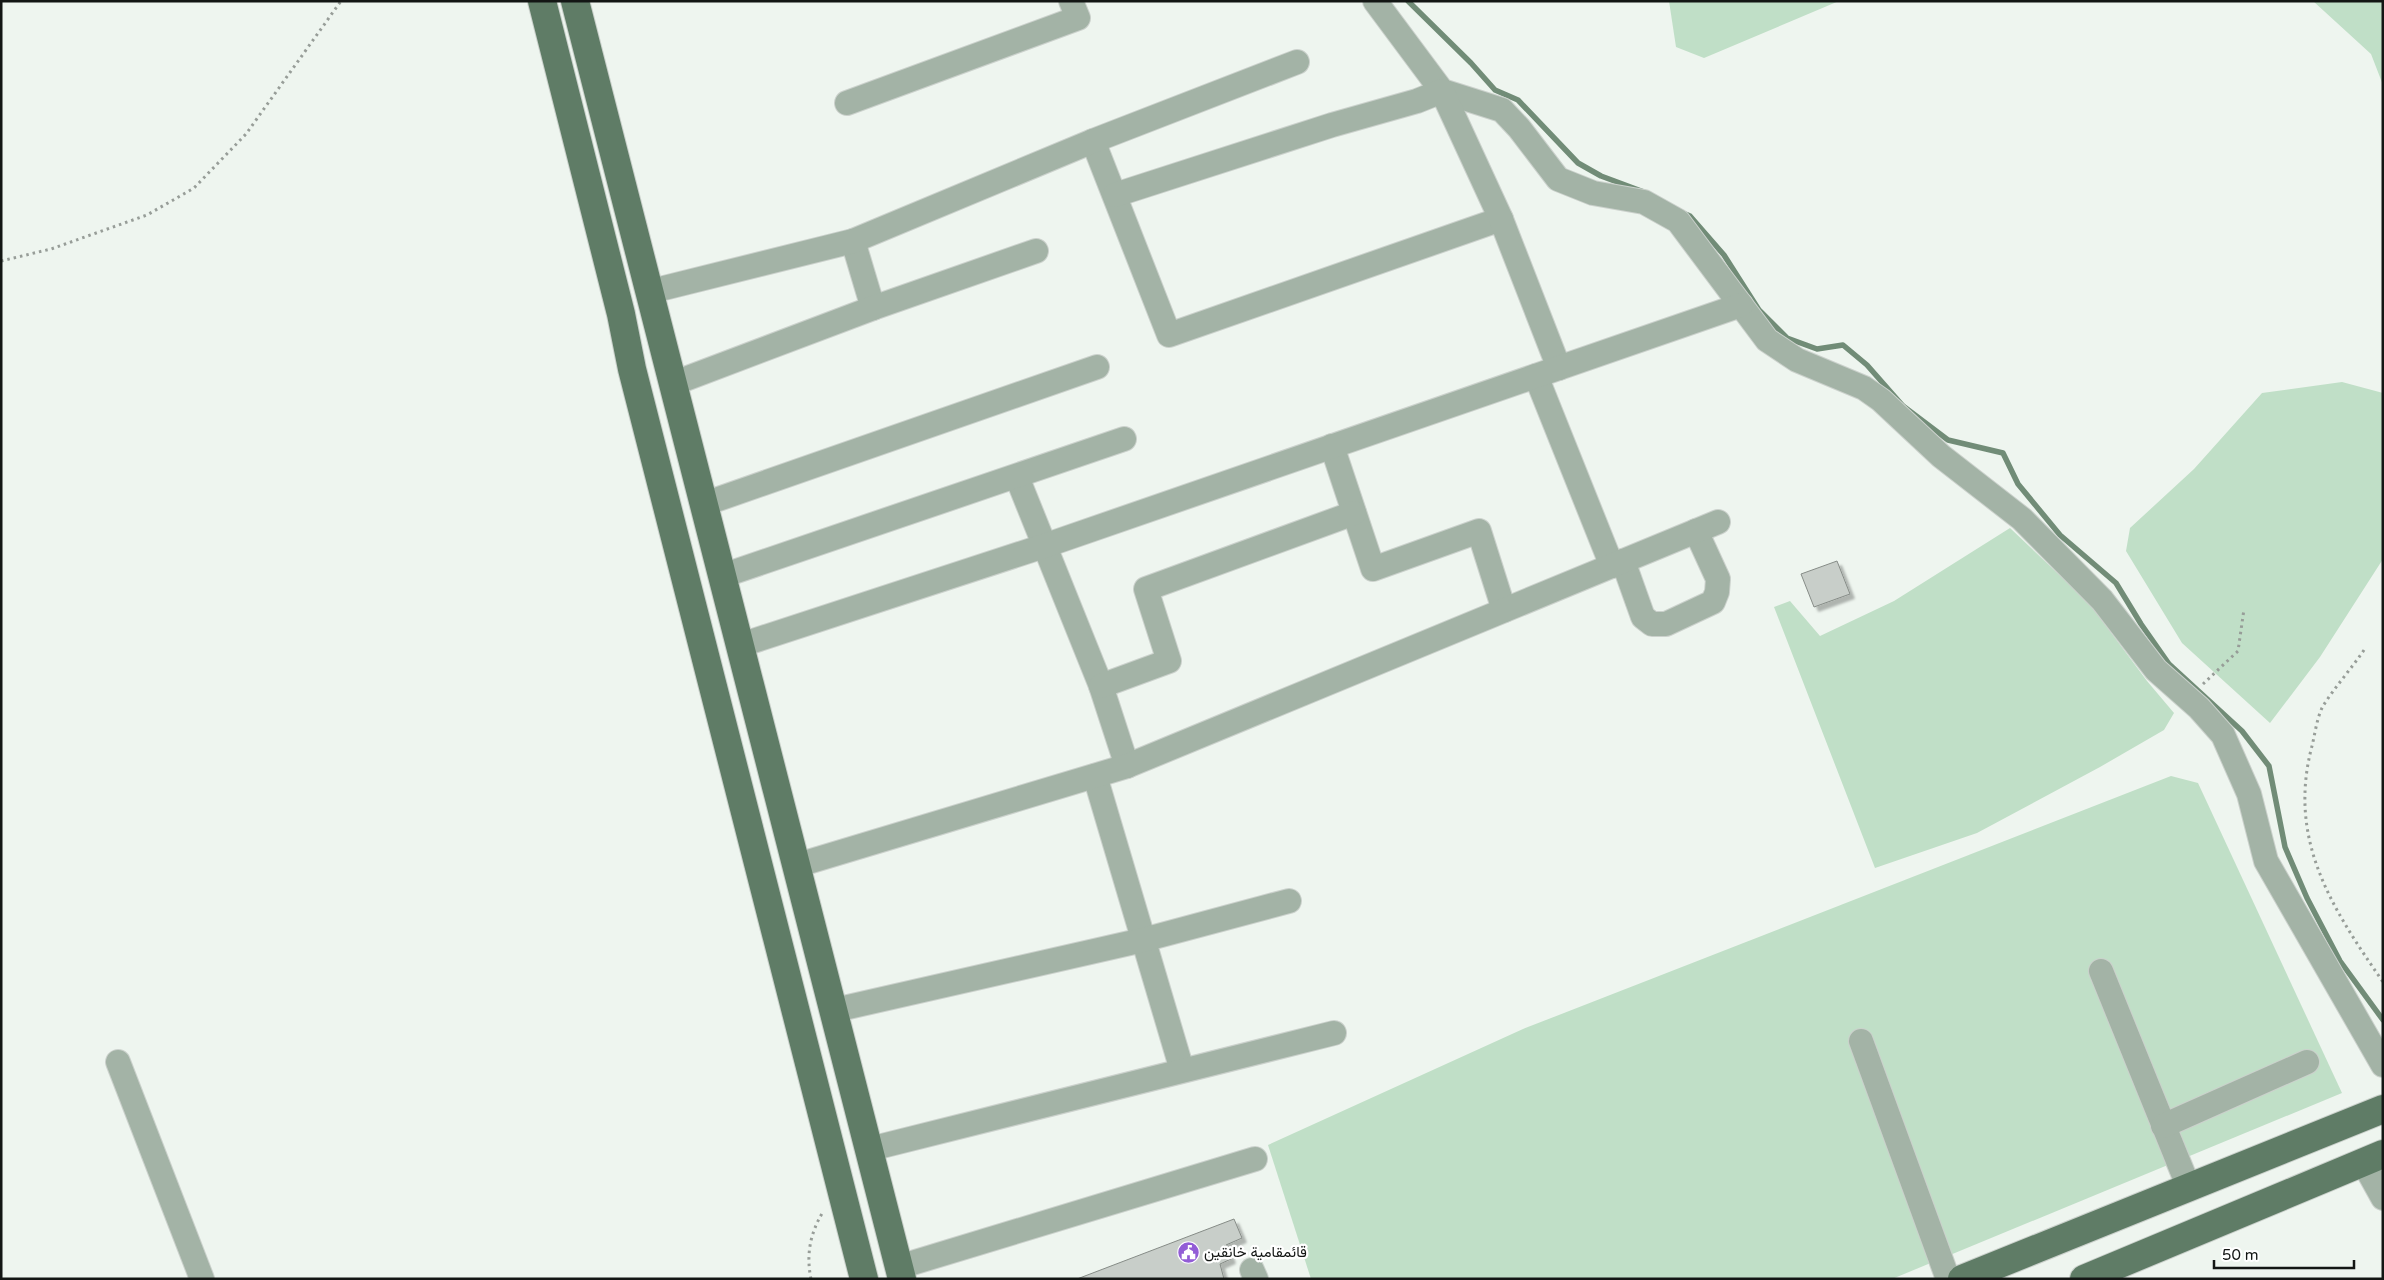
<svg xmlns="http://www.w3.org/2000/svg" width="2384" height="1280" font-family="'Varela Round',Vazirmatn,sans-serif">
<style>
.green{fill:#c0dfc7}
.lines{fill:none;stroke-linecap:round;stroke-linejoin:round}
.stream{stroke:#718c77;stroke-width:5.5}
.building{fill:#c8cec9;stroke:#868c87;filter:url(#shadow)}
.minor-casing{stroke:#cbd1cc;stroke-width:26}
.major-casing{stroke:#cbd1cc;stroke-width:30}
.path{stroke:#979d98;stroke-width:3;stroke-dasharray:2.5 4;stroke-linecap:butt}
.minor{stroke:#a3b3a6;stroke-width:24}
.major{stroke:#5f7c66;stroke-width:28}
.labels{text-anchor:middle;stroke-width:4.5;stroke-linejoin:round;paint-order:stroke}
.poi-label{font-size:15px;fill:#131614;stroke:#fff;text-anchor:start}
</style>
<defs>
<filter id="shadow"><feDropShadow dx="4.5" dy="4.5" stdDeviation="1" flood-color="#0004"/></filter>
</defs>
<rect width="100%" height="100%" fill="#eef5ef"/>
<g class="green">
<polygon points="1669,1 1839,1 1704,58 1676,47"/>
<polygon points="2313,1 2383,1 2383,85 2371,54"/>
<polygon points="2342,382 2383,393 2383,559 2320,657 2270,723 2182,643 2126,551 2130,528 2194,469 2262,393"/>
<polygon points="2010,528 2089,603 2147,681 2174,713 2164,730 2100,767 1977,833 1875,868 1774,607 1790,601 1820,636 1894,601"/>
<polygon points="2171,776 2198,783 2342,1093 1892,1279 1311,1279 1268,1145 1523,1029"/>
</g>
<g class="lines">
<g class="stream">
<polyline points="1408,1 1471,63 1495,90 1518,100 1578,163 1601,176 1644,192"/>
<polyline points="1683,213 1690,216 1724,255 1759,310 1787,338 1817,349 1843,345 1867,365 1903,406 1948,440 2003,453 2018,484 2060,535 2116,583 2141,624 2169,664 2242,731 2269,766 2285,847 2307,898 2340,961 2383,1020"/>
</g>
</g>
<g class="building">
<polygon points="1837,561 1850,594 1814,607 1801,574"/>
<polygon points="1234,1219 1242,1238 1226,1245 1231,1259 1220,1264 1224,1279 1077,1279"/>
</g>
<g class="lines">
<defs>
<g id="minor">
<polyline points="1375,1 1442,91 1502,110 1519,128 1558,179 1593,193 1644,202 1678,221 1767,340 1797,360 1864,388 1881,400 1941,456 2022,519 2102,600 2156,670 2199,708 2223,735 2249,794 2266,861 2383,1065"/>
<polyline points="847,103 1078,18 1071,1"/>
<polyline points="1093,141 1169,335 1501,219"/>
<polyline points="1115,195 1332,125 1417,101 1442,91 1501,219 1559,368"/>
<polyline points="853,241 873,308"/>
<polyline points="648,292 853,241 1093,141 1297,62"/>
<polyline points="1536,376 1612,566"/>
<polyline points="672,384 873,308 1036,251"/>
<polyline points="1332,446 1373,569 1479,531 1504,610"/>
<polyline points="1017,477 1101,686 1127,766"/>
<polyline points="704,504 1097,367"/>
<polyline points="1623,561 1643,617 1652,624 1666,624 1713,602 1717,592 1718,579 1696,531"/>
<polyline points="722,576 1124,439"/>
<polyline points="741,645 1044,546 1741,305"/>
<polyline points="1101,686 1169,661 1146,589 1354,513"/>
<polyline points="1095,776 1182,1070"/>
<polyline points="798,865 1127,766 1718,522"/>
<polyline points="2101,971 2189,1188"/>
<polyline points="835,1010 1143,940 1289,901"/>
<polyline points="1861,1041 1948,1279"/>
<polyline points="118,1062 202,1279"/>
<polyline points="2163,1126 2307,1062"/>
<polyline points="870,1149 1334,1033"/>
<polyline points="2363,1162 2383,1198"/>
<polyline points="899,1267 1255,1159"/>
<polyline points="1252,1270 1256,1279"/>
</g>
<g id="major">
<polyline points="542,1 621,314 632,369 864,1279"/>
<polyline points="575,1 902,1279"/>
<polyline points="1962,1279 2383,1109"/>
<polyline points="2084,1279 2383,1154"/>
</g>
</defs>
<use href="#minor" class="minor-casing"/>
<use href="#major" class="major-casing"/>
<g class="path">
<polyline points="1,261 51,249 147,215 194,188 246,134 341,1"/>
<path d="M2364,650c-13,19 -29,37 -41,56 -6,11 -8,28 -11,40 -25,94 20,162 71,236"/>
<polyline points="2203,684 2238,651 2244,609"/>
<path d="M811,1279c-5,-24 -1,-46 12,-67"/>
</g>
<use href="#minor" class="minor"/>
<use href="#major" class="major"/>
</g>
<defs>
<symbol id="civic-disc" viewBox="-11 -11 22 22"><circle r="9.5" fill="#925dd6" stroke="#fff"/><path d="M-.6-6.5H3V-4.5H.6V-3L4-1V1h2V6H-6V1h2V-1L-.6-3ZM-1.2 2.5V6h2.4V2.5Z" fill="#fff"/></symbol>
</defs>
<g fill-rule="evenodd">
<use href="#civic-disc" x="1176" y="1240" width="25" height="25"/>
</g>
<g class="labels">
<g class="poi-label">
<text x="1204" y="1257">قائمقامية خانقين</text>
</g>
</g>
<rect width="2384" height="1280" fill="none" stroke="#131614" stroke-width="5"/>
<path d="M2214 1260v8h140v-8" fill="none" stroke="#131614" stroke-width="2.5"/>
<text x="2222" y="1260" font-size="15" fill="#131614" stroke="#ffffff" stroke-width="4" paint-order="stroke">50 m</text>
</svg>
